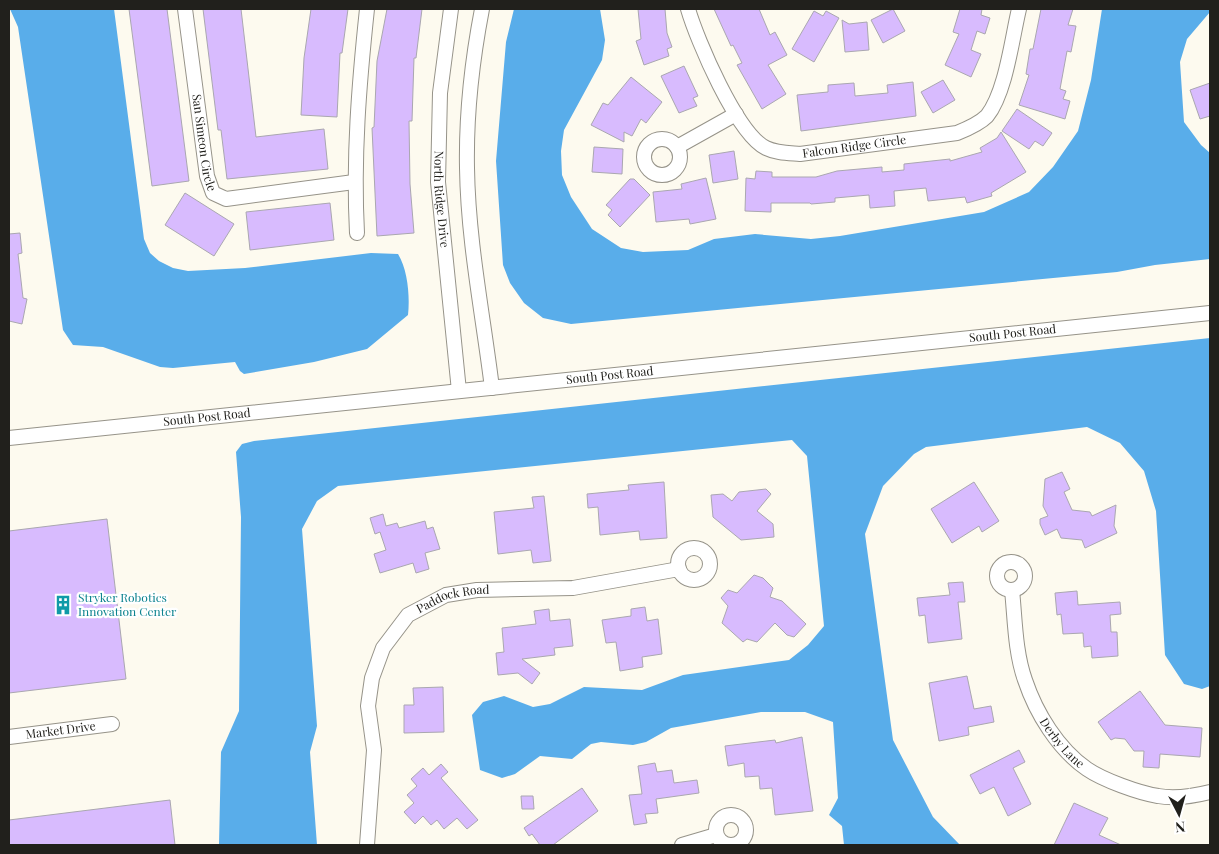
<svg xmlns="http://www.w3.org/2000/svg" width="1219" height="854" font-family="'Playfair Display',serif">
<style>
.water{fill:#59adea}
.building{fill:#d8bbfe;stroke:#aaa7b0}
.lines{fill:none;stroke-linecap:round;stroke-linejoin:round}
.minor-casing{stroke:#969389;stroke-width:16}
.minor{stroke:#fff;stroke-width:14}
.labels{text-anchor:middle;stroke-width:4.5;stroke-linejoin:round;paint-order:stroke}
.street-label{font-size:12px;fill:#21201c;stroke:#fff}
.culture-label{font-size:12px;fill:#0d838f;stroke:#fff;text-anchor:start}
</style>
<rect width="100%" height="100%" fill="#fdfaef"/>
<g class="water">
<path d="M10,9h104l30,230 6,14 9,8 14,7 15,3 57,-3 126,-15 27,1c10,16 12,43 10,61l-41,34 -53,13 -70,12 -4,-3 -5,-9 -62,6 -13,-1 -57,-20 -30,-2 -10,-15 -45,-303z"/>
<polygon points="514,9 600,9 605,40 602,60 564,130 561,151 562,175 571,197 592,229 621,248 643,252 688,250 714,239 755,234 811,239 840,236 984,212 1029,192 1053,167 1078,131 1091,80 1102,9 1210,9 1210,12 1187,39 1180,62 1184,122 1201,145 1210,153 1210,259 1155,265 1117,272 571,324 543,318 524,303 510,283 503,265 496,161 506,42"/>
<polygon points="1210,338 1210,686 1202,689 1184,684 1165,655 1156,511 1144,471 1120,443 1087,427 926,447 914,454 883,486 865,534 893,740 933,817 960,845 844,845 842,826 829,815 838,798 833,722 805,712 761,712 671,728 646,742 633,745 601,742 591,744 572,759 540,756 515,774 502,778 480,770 472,715 483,702 504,696 533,707 550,704 584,687 642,690 683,675 789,660 808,645 824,626 807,456 792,440 338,486 317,501 302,529 317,726 310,752 317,845 219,845 221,752 239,711 241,517 236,452 242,444 254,441"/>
</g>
<g class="building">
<polygon points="129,9 167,9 189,181 152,186"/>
<polygon points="203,9 241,9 256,137 324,129 328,169 227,179 221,130 218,130"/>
<polygon points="311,9 348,9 342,53 340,53 337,117 301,115 304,58"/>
<polygon points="387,9 422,9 416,58 414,58 412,121 409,121 410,184 414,233 377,236 372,128 374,127 377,61"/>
<polygon points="638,9 665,9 667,33 672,47 667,49 669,56 644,65 636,41 641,39"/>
<polygon points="714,9 759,9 770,35 775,32 787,55 768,65 786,94 762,109 737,65 742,63 733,45 731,46"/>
<polygon points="893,9 905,31 883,43 871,20"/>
<polygon points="960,9 982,9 981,15 990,18 985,34 977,31 971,50 981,54 971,77 945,65 959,34 953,32"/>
<polygon points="1041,9 1073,9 1068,25 1076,26 1071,52 1067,51 1060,89 1066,91 1063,99 1070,101 1065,119 1019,105 1029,75 1026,74 1030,49 1033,49"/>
<polygon points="814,11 823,16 826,11 839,18 814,62 792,49"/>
<polygon points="842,20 849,24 867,22 869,50 845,52"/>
<polygon points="684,66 698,96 693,98 697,106 679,113 661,76"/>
<polygon points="631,77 662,102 646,123 641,119 632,136 624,132 624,142 591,125 603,103 608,105"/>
<polygon points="943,80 955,100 933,113 921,92"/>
<polygon points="913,82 916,116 801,131 797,95 828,92 828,85 854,83 855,96 888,93 887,85"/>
<polygon points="1210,83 1210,116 1200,119 1190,90"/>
<polygon points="1017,109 1052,133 1043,146 1035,141 1029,149 1002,131"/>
<polygon points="1001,132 1026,172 991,193 992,196 967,203 965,197 928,201 926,188 894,191 895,206 870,208 869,195 835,198 835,202 811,204 810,203 771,203 771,212 745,211 746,178 755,179 756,171 772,172 772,177 816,177 837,171 882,167 882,172 904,170 904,164 950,159 950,161 982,152 980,148 997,138"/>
<polygon points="594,147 623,149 622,174 592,172"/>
<polygon points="734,151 738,179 713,183 709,155"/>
<polygon points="706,178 716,219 690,224 689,219 656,222 653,192 682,189 681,184"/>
<polygon points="630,179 634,179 650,195 620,227 608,215 612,210 606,205"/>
<polygon points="185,193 234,224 214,256 165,225"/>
<polygon points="330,203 334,240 250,250 246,212"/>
<polygon points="20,233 22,253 18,254 23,298 27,299 22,324 9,321 9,234"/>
<polygon points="1062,472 1070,489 1064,492 1072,510 1090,512 1092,516 1116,505 1114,526 1117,533 1085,548 1082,540 1061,538 1057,529 1045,535 1040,524 1040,519 1048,516 1043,506 1045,479"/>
<polygon points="664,482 667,538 640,540 639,531 600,535 598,507 588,508 587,494 629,490 628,485"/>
<polygon points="974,482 999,521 982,532 979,526 952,543 931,509"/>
<polygon points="766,489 771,494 757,511 773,524 774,537 741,540 713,517 711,495 723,494 732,501 739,492"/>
<polygon points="544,496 551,561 533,563 531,550 498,554 494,512 534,508 532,497"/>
<polygon points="383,514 386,526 397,523 399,528 425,521 427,529 433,527 440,549 425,553 429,569 416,573 413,563 380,573 374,554 386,550 380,532 375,534 370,518"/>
<polygon points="107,519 126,679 9,693 9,531"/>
<polygon points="754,575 763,578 773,588 770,597 782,601 806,624 794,637 787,635 775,623 757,642 747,639 743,642 722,623 728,606 721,598 728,590 737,593"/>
<polygon points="963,582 965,602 958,602 962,639 928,643 925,615 919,616 917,598 950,595 948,583"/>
<polygon points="1077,591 1078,605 1120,602 1121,614 1110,615 1111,632 1117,632 1118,656 1092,658 1091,646 1084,647 1083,633 1063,634 1061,614 1057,615 1055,593"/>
<polygon points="645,607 647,621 658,619 662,654 642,657 643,667 620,671 616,642 606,643 602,620 631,616 631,609"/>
<polygon points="549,609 550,621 570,619 573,646 554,648 555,655 522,659 540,673 532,684 518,673 498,675 496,653 504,652 502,628 536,624 534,611"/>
<polygon points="967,676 974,709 991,706 994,722 968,727 969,735 939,741 929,683"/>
<polygon points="443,687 444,732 404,733 404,705 414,705 413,688"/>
<polygon points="1140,691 1165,725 1202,728 1200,757 1160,754 1159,768 1143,767 1144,751 1134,751 1125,739 1115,738 1111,740 1098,722"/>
<polygon points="802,737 813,811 775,815 772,788 760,789 759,776 745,777 744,763 728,766 725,746 775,740 776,743"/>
<polygon points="1019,750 1025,762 1013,768 1031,804 1008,816 994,787 980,794 970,775"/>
<polygon points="655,763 657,772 672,770 674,783 697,780 699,793 656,799 658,813 645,814 647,823 634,825 629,795 642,794 638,766"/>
<polygon points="441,764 448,772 441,778 478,820 467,829 457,818 444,829 437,820 431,825 423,816 415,824 404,812 414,803 407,795 417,786 411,779 423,768 429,775"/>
<polygon points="582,788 598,811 553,845 540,845 532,834 529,836 524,828"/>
<polygon points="521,796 533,796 534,809 522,809"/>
<polygon points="170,800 175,845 9,845 9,820"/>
<polygon points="1074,803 1108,818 1099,835 1121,845 1054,845"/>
</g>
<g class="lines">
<defs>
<g id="minor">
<path id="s1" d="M185,9l22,167 6,17 13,6 128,-17"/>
<path id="s2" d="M451,9l-11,84 -2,89 21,209"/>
<path d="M482,9c-10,52 -16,106 -15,159 1,73 16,147 25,220"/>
<path id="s3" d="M688,9c9,31 49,125 78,139 10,5 22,5 34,6l157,-21c10,-4 22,-9 30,-17 19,-24 25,-78 32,-107"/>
<circle cx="662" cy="157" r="18"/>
<polyline points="677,147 736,114"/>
<path d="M357,233c-4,-75 2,-149 10,-224"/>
<path id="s4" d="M9,438l1201,-125"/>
<circle cx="694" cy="564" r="16"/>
<circle cx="1011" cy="576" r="14"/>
<path id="s5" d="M1012,590c3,29 3,62 13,90 11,33 33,69 62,89 16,11 52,24 71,27 16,3 36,0 52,-4"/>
<path id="s6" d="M9,737l103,-13"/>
<circle cx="731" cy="830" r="15"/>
<path id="s7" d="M367,845l7,-95 -6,-44 4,-28 11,-30 25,-33 38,-20 31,-5 96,-2 106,-19"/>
<polyline points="682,845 716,835"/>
</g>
</defs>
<use href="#minor" class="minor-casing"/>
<use href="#minor" class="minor"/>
</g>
<defs>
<symbol id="building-bare" viewBox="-9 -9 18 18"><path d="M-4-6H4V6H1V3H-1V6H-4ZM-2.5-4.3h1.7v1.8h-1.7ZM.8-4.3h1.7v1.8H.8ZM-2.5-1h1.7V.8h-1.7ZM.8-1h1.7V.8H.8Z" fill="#0f9aa8" stroke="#fff" stroke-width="2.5" paint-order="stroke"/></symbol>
</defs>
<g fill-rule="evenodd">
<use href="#building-bare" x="49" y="591" width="28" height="28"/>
</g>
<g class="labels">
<g class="street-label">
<text dy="4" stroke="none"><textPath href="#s1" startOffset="135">San Simeon Circle</textPath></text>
<text dy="4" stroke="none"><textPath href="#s3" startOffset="251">Falcon Ridge Circle</textPath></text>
<text dy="4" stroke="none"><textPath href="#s2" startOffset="191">North Ridge Drive</textPath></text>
<text dy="4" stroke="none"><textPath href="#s4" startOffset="1009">South Post Road</textPath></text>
<text dy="4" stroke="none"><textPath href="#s4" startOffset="604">South Post Road</textPath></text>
<text dy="4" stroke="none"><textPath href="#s4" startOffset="199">South Post Road</textPath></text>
<text dy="4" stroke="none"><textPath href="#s7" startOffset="290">Paddock Road</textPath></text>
<text dy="4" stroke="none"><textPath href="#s6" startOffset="52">Market Drive</textPath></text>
<text dy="4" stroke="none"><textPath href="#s5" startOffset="165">Derby Lane</textPath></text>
</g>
<g class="culture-label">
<text x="78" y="602">Stryker Robotics<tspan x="78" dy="14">Innovation Center</tspan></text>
</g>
</g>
<rect width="1219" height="854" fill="none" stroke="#21201c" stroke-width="20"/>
<g transform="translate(1179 814) rotate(174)" stroke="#ffffff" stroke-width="4" paint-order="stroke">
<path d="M0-4L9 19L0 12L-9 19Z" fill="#21201c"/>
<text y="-8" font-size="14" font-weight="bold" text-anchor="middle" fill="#21201c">N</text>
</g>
</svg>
